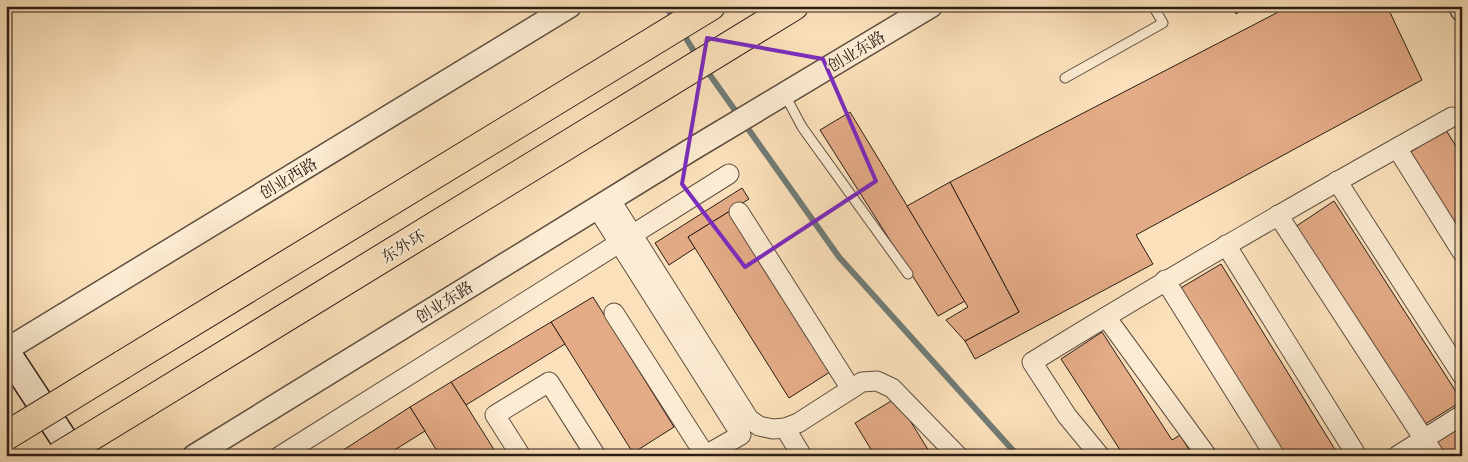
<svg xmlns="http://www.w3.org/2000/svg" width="1468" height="462" font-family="'Libre Bodoni','Noto Serif SC',serif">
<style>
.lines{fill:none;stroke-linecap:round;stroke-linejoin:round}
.stream{stroke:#717c77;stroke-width:6}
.building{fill:#e3ab86;stroke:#2a1d16}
.service-casing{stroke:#5e4e3f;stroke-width:11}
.minor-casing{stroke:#5e4e3f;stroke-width:21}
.tertiary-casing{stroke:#5e4e3f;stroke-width:25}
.secondary-casing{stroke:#2a1d16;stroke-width:29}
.trunk-casing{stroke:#2a1d16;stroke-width:30}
.service{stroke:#fcecd3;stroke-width:9}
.minor{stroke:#fcecd3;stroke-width:19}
.tertiary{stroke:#fcecd3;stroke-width:22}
.secondary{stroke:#fcecd3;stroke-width:26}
.trunk{stroke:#fbe1bb;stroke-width:28}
.trunk-bridge-casing{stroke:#2a1d16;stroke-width:30;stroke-linecap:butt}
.trunk-bridge{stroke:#fbe1bb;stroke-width:28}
.marked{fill:none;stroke:#7b2cbf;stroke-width:4;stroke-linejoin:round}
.labels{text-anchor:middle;stroke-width:4;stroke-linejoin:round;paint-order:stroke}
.street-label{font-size:16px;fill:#2a1d16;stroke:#fcecd3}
</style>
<rect width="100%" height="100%" fill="#fbe1bb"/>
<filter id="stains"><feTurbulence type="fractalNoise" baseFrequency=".004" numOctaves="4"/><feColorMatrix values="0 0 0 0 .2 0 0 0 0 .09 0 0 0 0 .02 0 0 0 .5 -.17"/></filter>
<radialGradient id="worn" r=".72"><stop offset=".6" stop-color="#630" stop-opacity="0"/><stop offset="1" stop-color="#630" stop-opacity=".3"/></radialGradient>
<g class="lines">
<g class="stream">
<polyline points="666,6 674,20"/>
<polyline points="681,30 698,58"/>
<polyline points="705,68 839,257 1018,456"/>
</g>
</g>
<g class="building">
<polygon points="1231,6 1249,6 1236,14"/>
<polygon points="1290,6 1387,6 1422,80 1136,235 1153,264 975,359 965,341 1019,312 950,182"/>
<polygon points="850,112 965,301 938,316 820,130"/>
<polygon points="1446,130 1462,156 1462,237 1409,153"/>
<polygon points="950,182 1019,312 965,341 946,320 968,307 907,206"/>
<polygon points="742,188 749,199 688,237 695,248 669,265 655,243"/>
<polygon points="1334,201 1462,401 1422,426 1295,227"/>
<polygon points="730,211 830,372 789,398 688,237"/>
<polygon points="1221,264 1339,456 1282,456 1179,289"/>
<polygon points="593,297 674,427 633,453 551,322"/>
<polygon points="551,322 565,344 466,405 451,382"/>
<polygon points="1102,332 1172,440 1180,435 1193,456 1124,456 1061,359"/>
<polygon points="451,382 466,405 498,456 440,456 410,407"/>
<polygon points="896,398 932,456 875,456 855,423"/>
<polygon points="410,407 425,431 385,456 334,456"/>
<polygon points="1462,423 1462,456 1444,456 1435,440"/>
</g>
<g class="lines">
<defs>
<g id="service">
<polyline points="1065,78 1163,23 1153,6"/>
<polyline points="785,95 802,127 908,274"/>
</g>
<g id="minor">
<polyline points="1397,148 1462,252"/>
<polyline points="1337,181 1462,375"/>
<polyline points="610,199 749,419 759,426 773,429 785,428 798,423 862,382 877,381 892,388 958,456"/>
<polyline points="597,208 741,435 704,456"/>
<polyline points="739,212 851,389"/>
<polyline points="1278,215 1435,456"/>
<polyline points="1226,245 1357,456"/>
<polyline points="1165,280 1275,456"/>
<polyline points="614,313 705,455"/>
<polyline points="1106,317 1207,456"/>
<polyline points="785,428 802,456"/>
<polyline points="280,456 729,174"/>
<polyline points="521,456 495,415 549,382 596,456"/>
<path d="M1100,456l-33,-40 -35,-54c138,-85 278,-166 420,-245"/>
<polyline points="1397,456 1462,415"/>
</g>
<g id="tertiary">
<polyline points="1460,6 1462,10"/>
<polyline points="6,350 570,6"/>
<polyline points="194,456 694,148 931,6"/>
</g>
<polyline id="secondary" points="6,351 75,456"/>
<g id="trunk">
<polyline points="122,365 711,6"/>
<polyline points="146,403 794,6"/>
</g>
</defs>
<use href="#service" class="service-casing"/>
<use href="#minor" class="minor-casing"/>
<use href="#tertiary" class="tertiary-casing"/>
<use href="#secondary" class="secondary-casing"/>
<use href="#trunk" class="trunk-casing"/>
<use href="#service" class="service"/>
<use href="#minor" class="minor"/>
<use href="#tertiary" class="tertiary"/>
<use href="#secondary" class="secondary"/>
<use href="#trunk" class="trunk"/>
<defs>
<g id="trunk-bridge">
<polyline points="6,436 122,365"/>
<polyline points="59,456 146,403"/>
</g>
</defs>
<use href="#trunk-bridge" class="trunk-bridge-casing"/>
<use href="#trunk-bridge" class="trunk-bridge"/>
</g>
<path class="marked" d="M707,38l116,21 53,122 -131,86 -63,-83z"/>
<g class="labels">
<g class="street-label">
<text transform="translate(856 51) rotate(-31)" y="6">创业东路</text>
<text transform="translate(288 178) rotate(-31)" y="6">创业西路</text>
<text transform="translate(403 246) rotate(-31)" y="6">东外环</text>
<text transform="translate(444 302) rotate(-32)" y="6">创业东路</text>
</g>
</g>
<rect width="1468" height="462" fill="none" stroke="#fbe1bb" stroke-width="25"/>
<rect x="8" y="8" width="1453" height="447" fill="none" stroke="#2a1d16" stroke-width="2.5"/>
<rect x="12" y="12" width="1443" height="437" fill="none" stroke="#2a1d16"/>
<rect width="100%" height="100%" filter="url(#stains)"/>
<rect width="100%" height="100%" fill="url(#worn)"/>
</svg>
